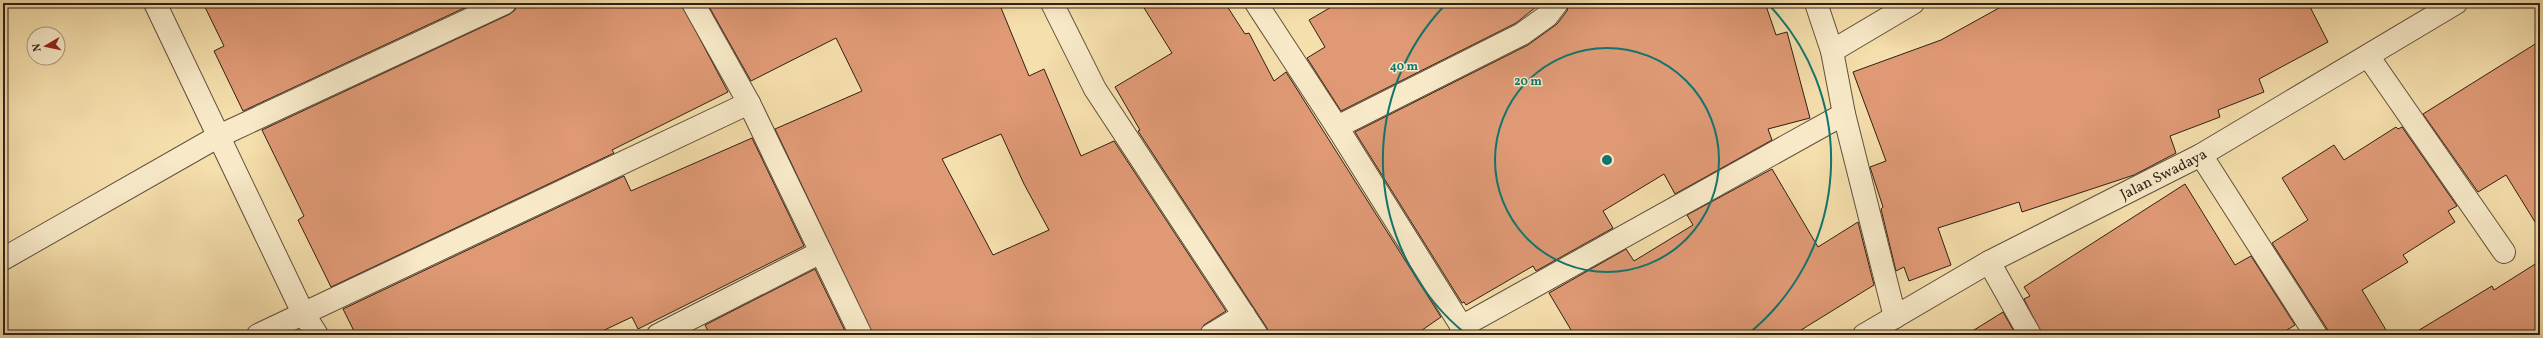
<svg xmlns="http://www.w3.org/2000/svg" width="2543" height="338" font-family="Vollkorn,serif">
<style>
.building{fill:#df9975;stroke:#302015;fill-rule:evenodd}
.lines{fill:none;stroke-linecap:round;stroke-linejoin:round}
.minor-casing{stroke:#61503b;stroke-width:24}
.minor{stroke:#f8eac9;stroke-width:22}
.ring{fill:none;stroke:#0f766e;stroke-width:2}
.labels{text-anchor:middle;stroke-width:3;stroke-linejoin:round;paint-order:stroke}
.street-label{font-size:15px;fill:#302015;stroke:#f8eac9}
.centre{fill:#0f766e;stroke:#f8eac9;stroke-width:2}
.ring-label{font-size:12px;text-anchor:middle;font-weight:bold;fill:#0f766e;stroke:#f8eac9;stroke-width:3;stroke-linejoin:round;paint-order:stroke}
</style>
<rect width="100%" height="100%" fill="#f5dfac"/>
<filter id="stains"><feTurbulence type="fractalNoise" baseFrequency=".005" numOctaves="4"/><feColorMatrix values="0 0 0 0 .2 0 0 0 0 .09 0 0 0 0 .02 0 0 0 .5 -.17"/></filter>
<radialGradient id="worn" r=".72"><stop offset=".6" stop-color="#630" stop-opacity="0"/><stop offset="1" stop-color="#630" stop-opacity=".3"/></radialGradient>
<g class="building">
<polygon points="203,3 475,3 243,111 214,51 224,46"/>
<polygon points="517,3 681,3 728,92 612,150 614,153 331,287 298,220 304,216 262,130 510,14 515,10"/>
<path d="M707,3h292l30,73 15,-7 37,87 33,-15 112,170 -22,14 -5,10h-326l-98,-206 87,-38 -26,-53 -85,43zM1001,134l23,50 25,46 -56,25 -51,-96z"/>
<polygon points="1141,3 1225,3 1245,34 1249,33 1274,81 1286,72 1441,317 1415,335 1269,335 1267,328 1138,131 1140,130 1115,87 1172,53"/>
<polygon points="1338,3 1541,3 1516,23 1341,111 1307,58 1325,47 1309,20"/>
<polygon points="1569,3 1765,3 1776,35 1787,32 1810,118 1768,129 1772,140 1675,194 1664,174 1603,211 1613,228 1536,271 1533,266 1466,305 1464,302 1462,303 1355,132 1528,45 1557,24 1567,11"/>
<polygon points="2008,3 2308,3 2328,42 2259,79 2264,92 2218,110 2220,117 2170,136 2176,153 2134,175 2022,212 2019,202 1938,228 1951,265 1909,281 1904,267 1896,271 1881,209 1883,207 1870,167 1886,161 1853,72 1941,40"/>
<polygon points="2540,41 2540,230 2506,175 2478,192 2423,114"/>
<polygon points="2396,127 2398,129 2402,127 2457,206 2448,211 2455,222 2403,255 2408,262 2362,290 2389,335 2331,335 2272,243 2308,220 2282,178 2334,145 2344,160"/>
<polygon points="752,138 804,246 638,329 632,317 594,335 356,335 343,309 624,176 631,191"/>
<polygon points="1772,169 1818,247 1858,222 1874,285 1793,335 1574,335 1549,293 1626,249 1634,261 1693,225 1687,215"/>
<polygon points="2185,184 2235,265 2251,256 2295,325 2279,335 2042,335 2024,299 2030,296 2024,287"/>
<polygon points="2540,261 2540,335 2411,335 2492,286 2494,290"/>
<polygon points="815,269 847,335 710,335 705,325"/>
<polygon points="2003,312 2016,335 1966,335"/>
</g>
<g class="lines">
<defs>
<g id="minor">
<polyline points="155,3 303,313 317,335"/>
<polyline points="693,3 749,103 861,335"/>
<polyline points="1052,3 1095,89 1257,335"/>
<polyline points="1256,3 1337,127 1467,335"/>
<polyline points="1816,3 1832,51 1844,114 1895,317"/>
<polyline points="1832,51 1913,3"/>
<polyline points="2368,56 2504,252"/>
<polyline points="1337,127 1522,34 1547,16 1557,3"/>
<polyline points="2201,155 2316,335"/>
<polyline points="3,259 219,136 505,3"/>
<polyline points="1989,262 2030,335"/>
<polyline points="1461,327 1844,114"/>
<polyline points="258,335 749,103"/>
<polyline points="658,335 821,252"/>
<polyline points="1211,335 1244,315"/>
<path id="s1" d="M1864,335l125,-73 212,-107 255,-152"/>
</g>
</defs>
<use href="#minor" class="minor-casing"/>
<use href="#minor" class="minor"/>
</g>
<g class="ring">
<circle cx="1607" cy="160" r="112"/>
<path d="M1466 334A224 224 0 0 1 1446 4M1768 4A224 224 0 0 1 1748 334"/>
</g>
<g class="labels">
<g class="street-label">
<text dy="5" stroke="none"><textPath href="#s1" startOffset="340">Jalan Swadaya</textPath></text>
</g>
</g>
<circle cx="1607" cy="160" r="6" class="centre"/>
<g class="ring-label">
<text x="1404" y="70">40 m</text>
<text x="1528" y="85">20 m</text>
</g>
<rect width="2543" height="338" fill="none" stroke="#f5dfac" stroke-width="16"/>
<rect x="4" y="4" width="2535" height="330" fill="none" stroke="#302015" stroke-width="2"/>
<rect x="8" y="8" width="2527" height="322" fill="none" stroke="#302015"/>
<g transform="translate(46 46) rotate(261)"><circle r="19" fill="#f8eac9" stroke="#a89981"/>
<path d="M0-3L7 15L0 10L-7 15Z" fill="#8f2418"/>
<text y="-6" font-size="11" font-weight="bold" text-anchor="middle" fill="#302015">N</text>
</g>
<rect width="100%" height="100%" filter="url(#stains)"/>
<rect width="100%" height="100%" fill="url(#worn)"/>
</svg>
